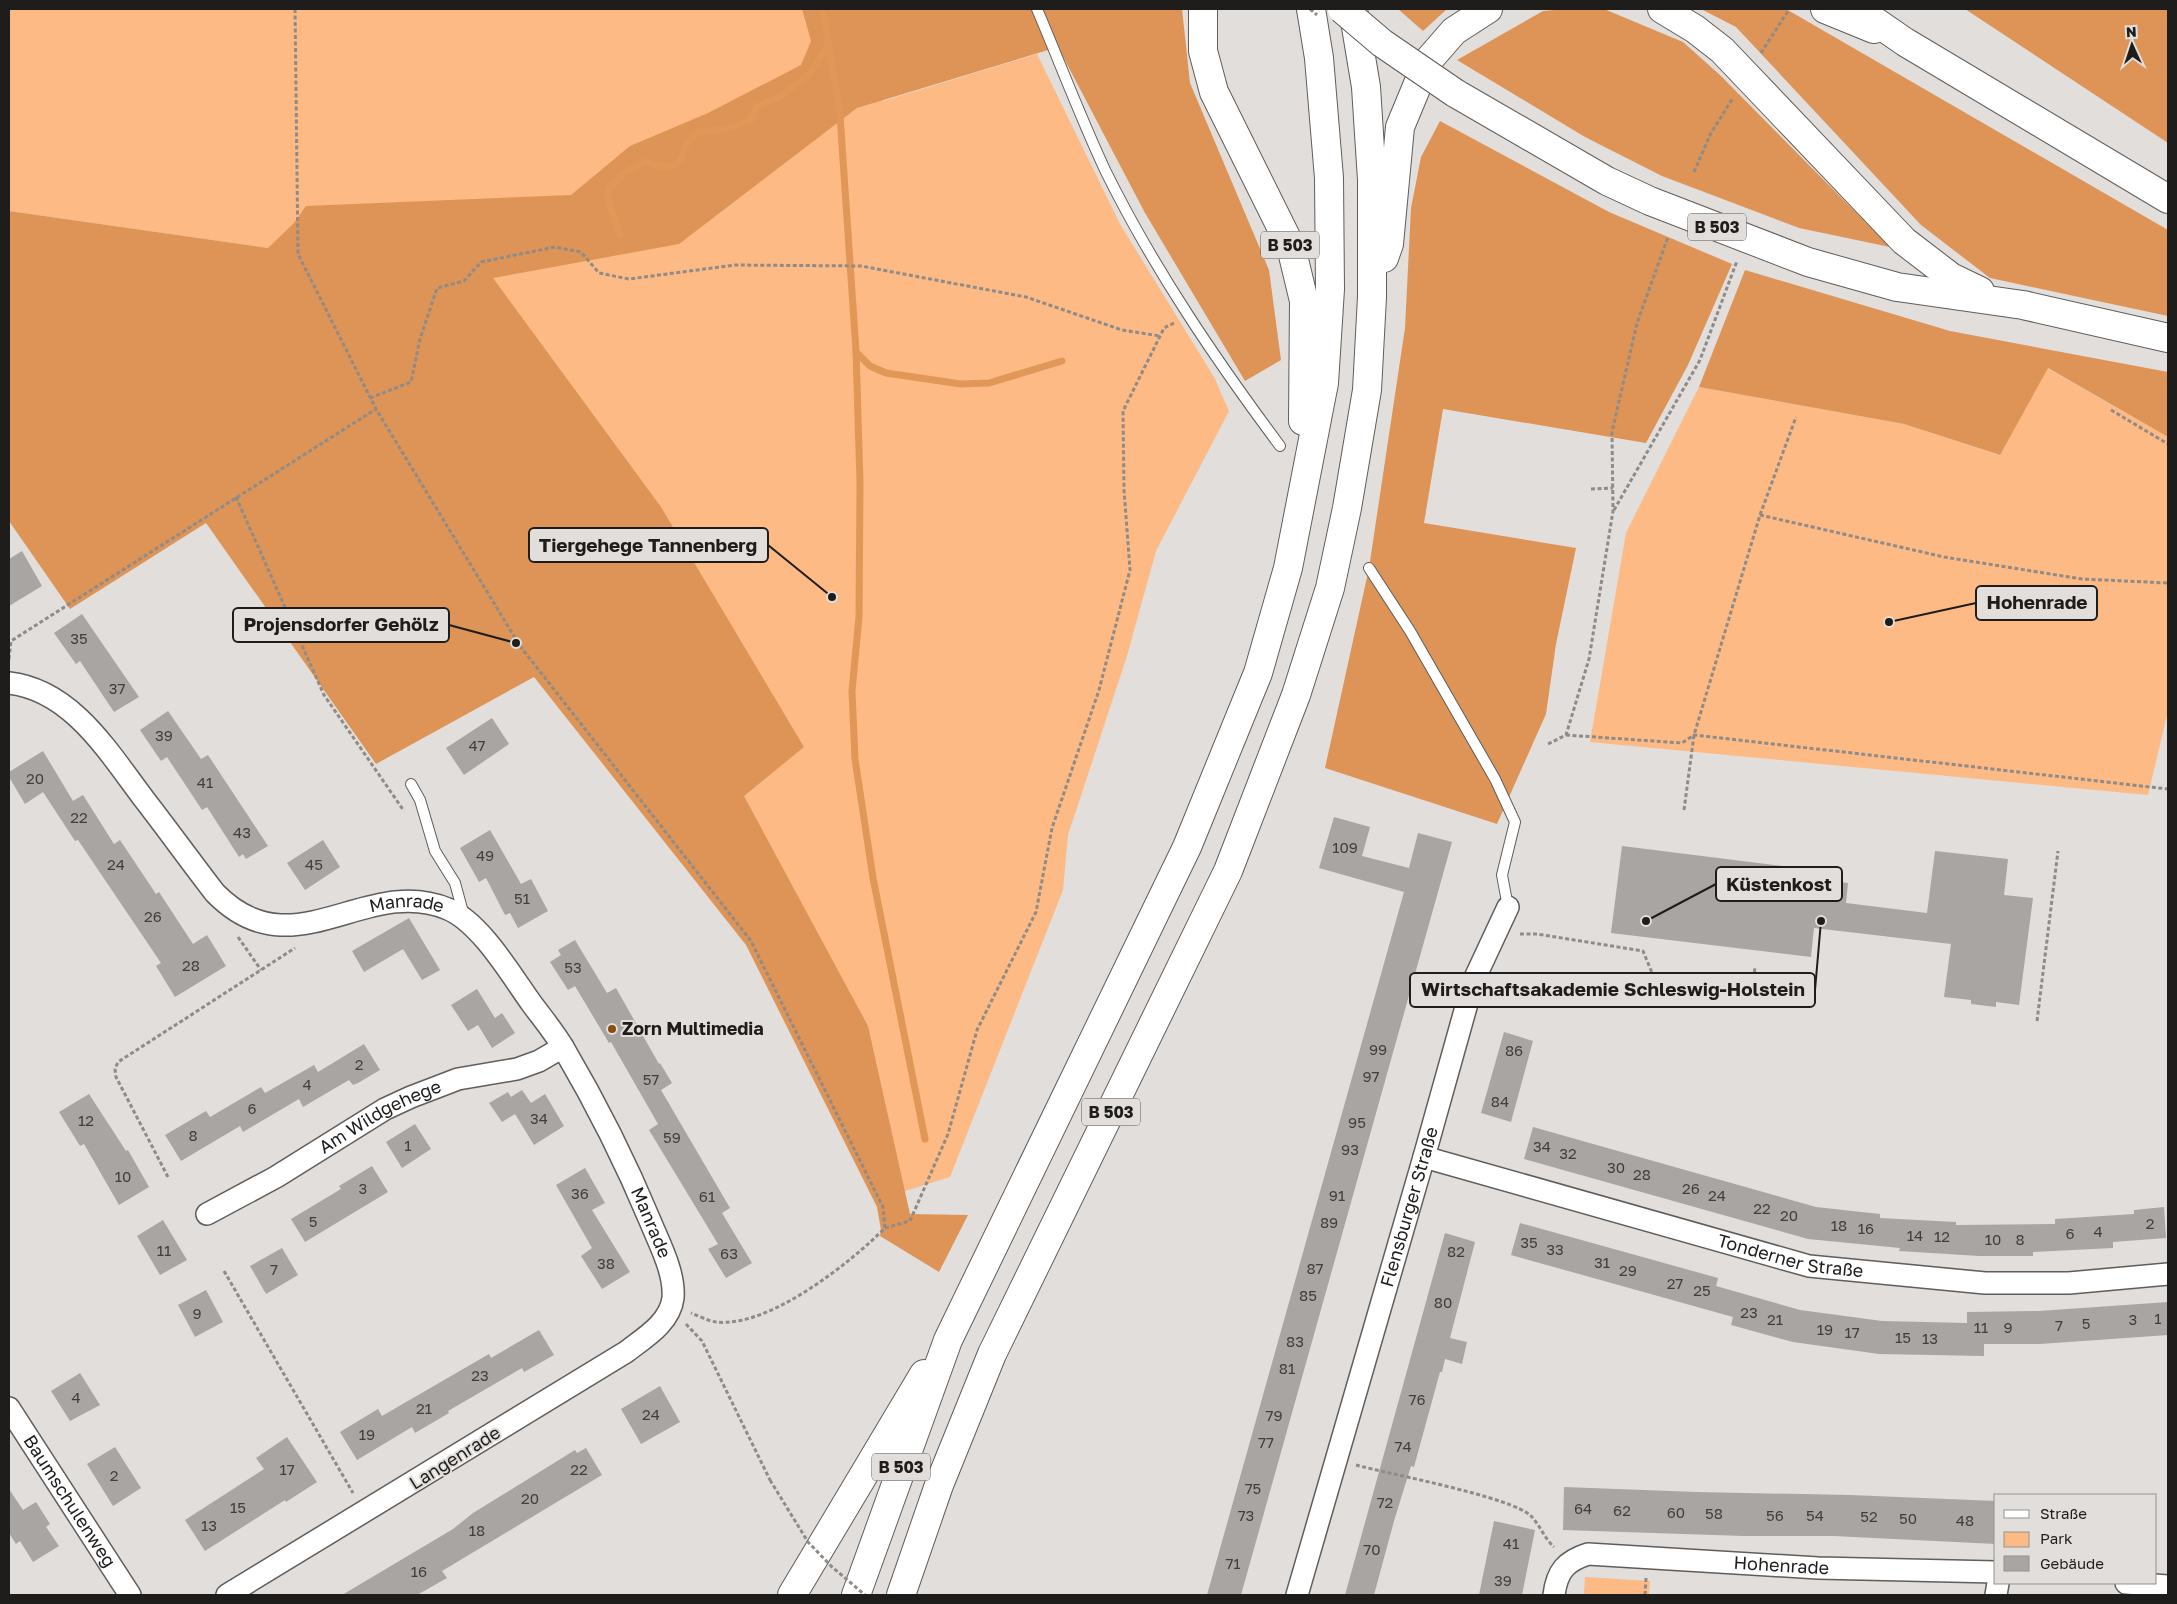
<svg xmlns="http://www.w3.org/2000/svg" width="2177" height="1604" font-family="'Golos Text',sans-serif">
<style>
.green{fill:#fdba84}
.forest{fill:#de9456}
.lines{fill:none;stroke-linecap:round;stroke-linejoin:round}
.stream{stroke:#e09758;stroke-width:7}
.building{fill:#a9a5a2}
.service-casing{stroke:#605d5a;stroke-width:12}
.minor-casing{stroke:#605d5a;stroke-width:24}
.trunk-casing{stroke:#605d5a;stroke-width:30}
.path{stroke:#8e8b89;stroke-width:3;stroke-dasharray:4 2.5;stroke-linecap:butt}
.service{stroke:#fff;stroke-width:10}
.minor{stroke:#fff;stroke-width:21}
.trunk{stroke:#fff;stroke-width:28}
.trunk-bridge-casing{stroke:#605d5a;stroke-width:30;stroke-linecap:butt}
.path-bridge{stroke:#8e8b89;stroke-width:3;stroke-dasharray:4 2.5;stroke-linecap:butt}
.trunk-bridge{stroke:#fff;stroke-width:28}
.poi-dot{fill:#8a4d0d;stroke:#e2dedb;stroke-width:2}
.labels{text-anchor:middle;stroke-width:4;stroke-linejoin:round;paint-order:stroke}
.number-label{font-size:15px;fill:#413f3e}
.shield{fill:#e2dedb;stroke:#595755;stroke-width:1}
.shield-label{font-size:16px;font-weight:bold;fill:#1e1d1c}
.street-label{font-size:18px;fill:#1e1d1c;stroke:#e2dedb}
.poi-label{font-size:18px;font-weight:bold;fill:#1e1d1c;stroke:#e2dedb;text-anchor:start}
.leader{fill:none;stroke:#1e1d1c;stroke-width:2}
.callout-dot{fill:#1e1d1c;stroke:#e2dedb;stroke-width:2}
.callout{fill:#e2dedb;stroke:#1e1d1c;stroke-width:2}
.callout-label{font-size:19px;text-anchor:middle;font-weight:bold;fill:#1e1d1c}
</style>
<rect width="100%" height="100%" fill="#e2dedb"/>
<g class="green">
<polygon points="9,9 855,9 883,101 1037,54 1120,224 1214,377 1229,411 1156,551 1127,656 1068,835 1063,890 950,1177 896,1194 771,930 268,248 9,211"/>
<polygon points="2047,368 2168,437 2168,711 2148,795 1590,742 1626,533 1699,387 1904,424 1999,455"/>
<polygon points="1585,1577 1650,1581 1649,1595 1584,1595"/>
</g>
<g class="forest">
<polygon points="802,9 1182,9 1190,83 1269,270 1281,360 1245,381 1145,213 1058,47 857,108 679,244 493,278 661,507 804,747 744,796 868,1026 910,1214 968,1215 939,1272 880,1236 881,1230 877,1207 746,945 534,677 376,764 206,523 70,609 9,521 9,211 268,248 294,223 306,206 571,195 630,146 708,113 801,65 811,41"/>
<polygon points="1398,9 1447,9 1423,31"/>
<polygon points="1566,9 1604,9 1683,42 1720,75 1890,247 1799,228 1662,176 1585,137 1457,60 1543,11"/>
<polygon points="1701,9 1786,9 2168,230 2168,316 1990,278 1921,225 1736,27"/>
<polygon points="1965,9 2168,9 2168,143"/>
<polygon points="1440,121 1609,212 1732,264 1688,365 1646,443 1443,409 1424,523 1576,548 1556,644 1546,714 1497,824 1325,768 1369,568 1405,328 1411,208 1421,157"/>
<polygon points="1745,270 1950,331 2168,372 2168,437 2048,368 2000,455 1904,424 1699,387"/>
</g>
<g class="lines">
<g class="stream">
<polyline points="823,9 840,115 856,351 860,482 859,617 852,691 855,759 873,878 925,1139"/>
<polyline points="620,236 608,198 608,189 623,174 645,162 664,167 676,165 682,157 687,142 698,132 722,130 751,120 756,107 781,96 809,75 829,43"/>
<polyline points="856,352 870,366 886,373 961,384 989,383 1062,361"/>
</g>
</g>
<g class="building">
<polygon points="22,551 42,586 9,606 9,559"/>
<polygon points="82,614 139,697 114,712 80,661 76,664 54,633"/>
<polygon points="168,711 201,759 208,755 268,846 246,859 243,854 239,857 207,807 202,810 167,757 161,761 140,730"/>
<polygon points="492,718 509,744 464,775 446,748"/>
<polygon points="43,751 73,801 83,795 114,844 120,840 156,894 159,892 193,944 207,935 226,966 175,997 156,966 161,963 78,840 75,841 43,792 25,804 9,777 9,772"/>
<polygon points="1334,817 1370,827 1362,856 1409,868 1418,833 1452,842 1241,1595 1207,1595 1404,892 1319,868"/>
<polygon points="490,830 521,884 531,879 548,911 518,928 510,913 505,915 486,878 479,882 460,848"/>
<polygon points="323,840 340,867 305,890 287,863"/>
<polygon points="1622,846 1823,871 1822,880 1848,883 1846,903 1927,913 1935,851 2008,859 2004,895 2033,898 2019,1005 1996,1002 1996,1007 1971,1004 1971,1000 1944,997 1951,944 1814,928 1811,957 1611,933"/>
<polygon points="409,918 440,970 422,980 403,949 364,972 352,951"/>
<polygon points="575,940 607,993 616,988 659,1064 660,1063 672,1083 661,1090 730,1208 722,1213 752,1263 726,1278 708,1249 718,1244 649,1130 658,1124 611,1042 609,1043 575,986 568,990 550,962 561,955 558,950"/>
<polygon points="477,989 495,1018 502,1013 515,1033 492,1048 478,1025 468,1031 451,1005"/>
<polygon points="1504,1032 1533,1041 1511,1122 1481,1113"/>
<polygon points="364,1044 380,1070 358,1083 353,1085 349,1080 303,1107 299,1099 243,1132 240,1126 181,1161 165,1135 206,1111 210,1117 261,1087 265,1093 314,1065 318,1072"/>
<polygon points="522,1090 531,1103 545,1094 564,1126 534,1145 515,1114 502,1122 489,1103 508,1092 511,1097"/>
<polygon points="89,1094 126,1151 128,1150 149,1187 119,1205 84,1144 80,1146 59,1112"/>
<polygon points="415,1124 431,1149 402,1168 386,1142"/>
<polygon points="1533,1127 1816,1207 1880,1214 1880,1218 1956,1222 1956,1225 2055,1224 2055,1219 2134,1214 2134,1210 2164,1207 2166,1238 2113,1242 2113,1248 2033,1252 2033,1256 1979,1256 1899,1251 1900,1248 1808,1239 1524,1159"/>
<polygon points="372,1166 388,1192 305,1242 291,1219 341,1189 339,1186"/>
<polygon points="585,1168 605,1203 592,1210 630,1272 602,1289 581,1256 592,1248 556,1185"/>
<polygon points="163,1220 187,1260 160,1275 137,1236"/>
<polygon points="1520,1223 1718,1278 1716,1286 1800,1310 1882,1321 1967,1323 1967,1312 2039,1311 2168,1302 2168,1335 2040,1344 1984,1344 1984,1356 1879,1354 1793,1342 1731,1325 1733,1317 1511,1255"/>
<polygon points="1445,1233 1475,1242 1450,1338 1467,1342 1462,1364 1445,1359 1442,1372 1440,1372 1414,1467 1411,1466 1394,1521 1374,1595 1345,1595"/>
<polygon points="282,1248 298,1275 266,1294 250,1266"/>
<polygon points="206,1290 223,1322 195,1337 178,1305"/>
<polygon points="539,1330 554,1355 524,1372 522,1368 448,1411 449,1413 415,1433 412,1427 357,1460 340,1432 378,1409 382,1416 489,1354 491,1358"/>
<polygon points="80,1373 100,1405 70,1421 51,1391"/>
<polygon points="660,1386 680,1422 641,1444 621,1409"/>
<polygon points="287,1437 317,1482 286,1502 285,1500 205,1551 185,1520 264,1469 256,1458"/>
<polygon points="115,1447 141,1488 113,1506 87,1464"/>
<polygon points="586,1448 602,1475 442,1571 447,1578 417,1595 342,1595 453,1529 473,1513 575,1450 577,1453"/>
<polygon points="1564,1487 1696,1492 1850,1495 1996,1501 1996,1544 1833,1536 1744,1536 1563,1530"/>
<polygon points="9,1489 23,1510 36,1502 50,1524 46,1527 59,1546 33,1562 20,1541 16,1544 9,1533"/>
<polygon points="1494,1521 1535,1530 1522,1595 1479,1595"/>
</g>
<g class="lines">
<defs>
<g id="service">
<path d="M1037,9c23,54 44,110 69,163 48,97 110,188 174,274"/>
<polyline points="1369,568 1410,631 1495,779 1515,822 1502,875 1508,907"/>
<polyline points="411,784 420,800 435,851 455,883 464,916"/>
</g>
<g id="minor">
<path id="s1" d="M9,683c63,7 100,70 135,116 24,31 47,63 71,94 78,80 150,-19 233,16 33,14 63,66 84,95 11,15 23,29 32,45 33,56 62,114 87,174 9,22 24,50 22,75 -3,25 -29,40 -47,54l-399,243"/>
<path id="s2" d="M1424,1157l385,109 176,17h84l99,-9"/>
<path id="s3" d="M207,1214l69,-37 109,-68 26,-12 47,-18 59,-10 22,-8 24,-14"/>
<path id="s4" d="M9,1408l121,187"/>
<polyline points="2126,1583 2168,1586"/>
<path id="s5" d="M1297,1595l127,-438 49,-175 35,-75"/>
<path id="s6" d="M1554,1595c3,-24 12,-34 34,-41l230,14 178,4"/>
<polyline points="1996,1595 1998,1583"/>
</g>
<g id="trunk">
<polyline points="1203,9 1203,51 1214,92 1291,247 1304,301 1303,421"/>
<polyline points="1662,9 1695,29 1722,50 1904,241 1951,277 1980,291"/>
<polyline points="1825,9 1874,29"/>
<polyline points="1857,9 1905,42 2168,199"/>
<polyline points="1455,93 1607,181 1650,201 1808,262 1897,287 2023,305 2168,338"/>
<polyline points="1384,258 1389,244 1400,127 1427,62 1454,31 1488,9"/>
<polyline points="792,1595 924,1374"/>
<polyline points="856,1595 948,1340 1187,847 1258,673 1288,568 1324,383 1330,289 1329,178 1319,58 1311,9"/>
<polyline points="901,1595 939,1485 992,1354 1228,871 1296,695 1330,588 1347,508 1367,390 1372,297 1372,180 1366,87 1353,9"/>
</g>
</defs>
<use href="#service" class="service-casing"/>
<use href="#minor" class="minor-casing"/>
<use href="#trunk" class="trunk-casing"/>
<g class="path">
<path d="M295,9l3,245 78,155 144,237 231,295 132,266 2,21c-35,35 -116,100 -169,94 -8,-1 -17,-6 -25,-9"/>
<polyline points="1761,53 1788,11"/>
<polyline points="1694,172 1711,133 1733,98"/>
<polyline points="370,398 411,382 420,339 437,288 464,281 481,262 555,247 581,252 599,273 629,279 735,265 861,266 1026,297 1122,330 1160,336"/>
<polyline points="2111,410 2168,444"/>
<polyline points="1591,489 1613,488"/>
<polyline points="236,497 324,695 404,811"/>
<polyline points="1614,510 1700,360 1737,261"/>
<polyline points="1760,515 1944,557 2082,579 2168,583"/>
<polyline points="9,659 11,641 376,409"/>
<polyline points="1566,735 1682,743 1694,735 2168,789"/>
<polyline points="1548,744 1566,735 1589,659 1613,511 1612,432 1637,323 1668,237"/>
<polyline points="1684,810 1694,735 1760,515 1796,417"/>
<polyline points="1520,934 1537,934 1643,951 1655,980 1753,991 1755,966"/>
<polyline points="238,937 261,970"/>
<polyline points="2037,1021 2058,851"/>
<polyline points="168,1177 116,1077 115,1069 118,1062 295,948"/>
<polyline points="885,1228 910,1221 948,1134 977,1030 1036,912 1052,828 1099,690 1130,570 1124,490 1123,411 1164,328 1174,323"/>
<polyline points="224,1271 353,1493"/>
<polyline points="686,1324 702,1341 770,1480"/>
<path d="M1356,1465c33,9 156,32 175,51 9,9 13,22 23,31"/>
<polyline points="1645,1595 1646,1578"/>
</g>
<use href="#service" class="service"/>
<use href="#minor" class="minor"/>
<use href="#trunk" class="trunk"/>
<defs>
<polyline id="trunk-bridge" points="1342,9 1382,43 1455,93"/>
</defs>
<use href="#trunk-bridge" class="trunk-bridge-casing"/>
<g class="path-bridge">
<polyline points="1310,9 1317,15"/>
<polyline points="770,1480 808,1542 831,1566 865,1595"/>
</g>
<use href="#trunk-bridge" class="trunk-bridge"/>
</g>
<circle class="poi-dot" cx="612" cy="1029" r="5"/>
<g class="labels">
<g class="number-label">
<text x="79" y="644">35</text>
<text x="117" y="694">37</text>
<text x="164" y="741">39</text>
<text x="477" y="751">47</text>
<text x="35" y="784">20</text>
<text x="205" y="788">41</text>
<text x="79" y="823">22</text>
<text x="242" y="838">43</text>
<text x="1345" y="853">109</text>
<text x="485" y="861">49</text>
<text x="116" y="870">24</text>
<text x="314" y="870">45</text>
<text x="522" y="904">51</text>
<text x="153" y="922">26</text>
<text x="191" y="971">28</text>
<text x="573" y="973">53</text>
<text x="1378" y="1055">99</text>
<text x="1514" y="1056">86</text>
<text x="359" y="1070">2</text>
<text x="1371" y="1082">97</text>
<text x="651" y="1085">57</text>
<text x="307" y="1090">4</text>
<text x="1500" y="1107">84</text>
<text x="252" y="1114">6</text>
<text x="539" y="1124">34</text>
<text x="86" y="1126">12</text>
<text x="1357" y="1128">95</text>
<text x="193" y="1141">8</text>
<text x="672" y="1143">59</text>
<text x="408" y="1151">1</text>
<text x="1542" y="1152">34</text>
<text x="1350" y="1155">93</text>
<text x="1568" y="1159">32</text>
<text x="1616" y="1173">30</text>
<text x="1642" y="1180">28</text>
<text x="123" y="1182">10</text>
<text x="363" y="1194">3</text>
<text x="1691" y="1194">26</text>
<text x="580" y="1199">36</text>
<text x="1337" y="1201">91</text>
<text x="1717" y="1201">24</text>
<text x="707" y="1202">61</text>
<text x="1762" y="1214">22</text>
<text x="1789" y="1221">20</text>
<text x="313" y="1227">5</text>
<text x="1329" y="1228">89</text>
<text x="2150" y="1229">2</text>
<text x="1839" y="1231">18</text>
<text x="1866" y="1234">16</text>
<text x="2098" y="1237">4</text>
<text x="2070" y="1239">6</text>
<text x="1915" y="1241">14</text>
<text x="1942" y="1242">12</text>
<text x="1993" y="1245">10</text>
<text x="2020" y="1245">8</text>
<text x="1529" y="1248">35</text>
<text x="1555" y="1255">33</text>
<text x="164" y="1256">11</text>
<text x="1456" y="1257">82</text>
<text x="729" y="1259">63</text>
<text x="1602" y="1268">31</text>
<text x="606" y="1269">38</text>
<text x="1315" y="1274">87</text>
<text x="274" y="1275">7</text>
<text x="1628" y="1276">29</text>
<text x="1675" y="1289">27</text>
<text x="1702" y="1296">25</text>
<text x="1308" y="1301">85</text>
<text x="1443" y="1308">80</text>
<text x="1749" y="1318">23</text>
<text x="197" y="1319">9</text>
<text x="2158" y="1324">1</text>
<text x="1775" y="1325">21</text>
<text x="2133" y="1325">3</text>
<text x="2086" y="1329">5</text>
<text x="2059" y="1331">7</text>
<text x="1981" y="1333">11</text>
<text x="2008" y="1333">9</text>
<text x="1825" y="1335">19</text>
<text x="1852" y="1338">17</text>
<text x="1903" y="1343">15</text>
<text x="1930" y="1344">13</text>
<text x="1295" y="1347">83</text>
<text x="1287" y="1374">81</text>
<text x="480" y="1381">23</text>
<text x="76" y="1403">4</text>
<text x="1417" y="1405">76</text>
<text x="424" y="1414">21</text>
<text x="651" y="1420">24</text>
<text x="1274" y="1421">79</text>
<text x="367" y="1440">19</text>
<text x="1266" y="1448">77</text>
<text x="1403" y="1452">74</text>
<text x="287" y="1475">17</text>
<text x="579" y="1475">22</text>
<text x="114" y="1481">2</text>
<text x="1253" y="1494">75</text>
<text x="530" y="1504">20</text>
<text x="1385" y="1508">72</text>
<text x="238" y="1513">15</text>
<text x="1583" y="1514">64</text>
<text x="1622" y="1516">62</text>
<text x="1676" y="1518">60</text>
<text x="1714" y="1519">58</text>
<text x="1246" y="1521">73</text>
<text x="1775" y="1521">56</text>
<text x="1815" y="1521">54</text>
<text x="1869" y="1522">52</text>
<text x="1908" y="1524">50</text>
<text x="1965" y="1526">48</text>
<text x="209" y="1531">13</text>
<text x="477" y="1536">18</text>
<text x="1511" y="1549">41</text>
<text x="1372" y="1555">70</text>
<text x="1233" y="1569">71</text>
<text x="419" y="1577">16</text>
<text x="1503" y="1586">39</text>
</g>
<g class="shield">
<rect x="1688" y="213.5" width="58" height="27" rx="4"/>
<rect x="1261" y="231.5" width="58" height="27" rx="4"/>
<rect x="1082" y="1098.5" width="58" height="27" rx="4"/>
<rect x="872" y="1453.5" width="58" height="27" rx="4"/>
</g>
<g class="shield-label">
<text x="1717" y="233">B 503</text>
<text x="1290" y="251">B 503</text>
<text x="1111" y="1118">B 503</text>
<text x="901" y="1473">B 503</text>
</g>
<g class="street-label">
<text dy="6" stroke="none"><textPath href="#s1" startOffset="505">Manrade</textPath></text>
<text dy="6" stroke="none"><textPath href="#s3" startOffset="199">Am Wildgehege</textPath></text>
<text dy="6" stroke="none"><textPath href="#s5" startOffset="404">Flensburger Straße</textPath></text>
<text dy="6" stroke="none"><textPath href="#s1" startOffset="925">Manrade</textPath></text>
<text dy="6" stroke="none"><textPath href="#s2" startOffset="380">Tonderner Straße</textPath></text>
<text transform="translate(455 1458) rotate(-32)" y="6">Langenrade</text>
<text dy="6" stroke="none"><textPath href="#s4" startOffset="111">Baumschulenweg</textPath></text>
<text dy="6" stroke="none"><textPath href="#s6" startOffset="251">Hohenrade</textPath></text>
</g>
<g class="poi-label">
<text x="622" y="1035">Zorn Multimedia</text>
</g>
</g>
<path class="leader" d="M832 597L768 545M1889 622L1976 603M516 643L449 625M1646 921L1716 884M1821 921L1815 990"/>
<g class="callout-dot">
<circle cx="832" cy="597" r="5"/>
<circle cx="1889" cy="622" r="5"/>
<circle cx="516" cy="643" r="5"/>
<circle cx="1646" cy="921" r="5"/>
<circle cx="1821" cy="921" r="5"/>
</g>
<g class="callout">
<rect x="529" y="528" width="239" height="34" rx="5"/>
<rect x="1976" y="586" width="121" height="34" rx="5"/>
<rect x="233" y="608" width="216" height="34" rx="5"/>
<rect x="1716" y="867" width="126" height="34" rx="5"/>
<rect x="1410" y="973" width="405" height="34" rx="5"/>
</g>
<g class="callout-label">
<text x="648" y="552">Tiergehege Tannenberg</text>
<text x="2037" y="609">Hohenrade</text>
<text x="341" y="631">Projensdorfer Gehölz</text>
<text x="1779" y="891">Küstenkost</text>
<text x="1613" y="996">Wirtschaftsakademie Schleswig-Holstein</text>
</g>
<rect width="2177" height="1604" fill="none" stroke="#1e1d1c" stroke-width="20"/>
<rect x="1994" y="1494" width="162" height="90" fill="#e2dedb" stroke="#94918f"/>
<rect x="2004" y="1510" width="25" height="8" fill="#ffffff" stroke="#94918f"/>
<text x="2040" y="1519" font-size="15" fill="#1e1d1c">Straße</text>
<rect x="2004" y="1532" width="25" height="15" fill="#fdba84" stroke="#94918f"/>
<text x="2040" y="1544" font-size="15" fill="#1e1d1c">Park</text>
<rect x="2004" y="1556" width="25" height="15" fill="#a9a5a2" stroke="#94918f"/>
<text x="2040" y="1569" font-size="15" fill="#1e1d1c">Gebäude</text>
<g transform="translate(2132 45) rotate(357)" stroke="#e2dedb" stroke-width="4" paint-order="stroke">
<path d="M0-4L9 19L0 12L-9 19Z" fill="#1e1d1c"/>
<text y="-8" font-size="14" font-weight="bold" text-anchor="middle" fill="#1e1d1c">N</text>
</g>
</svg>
